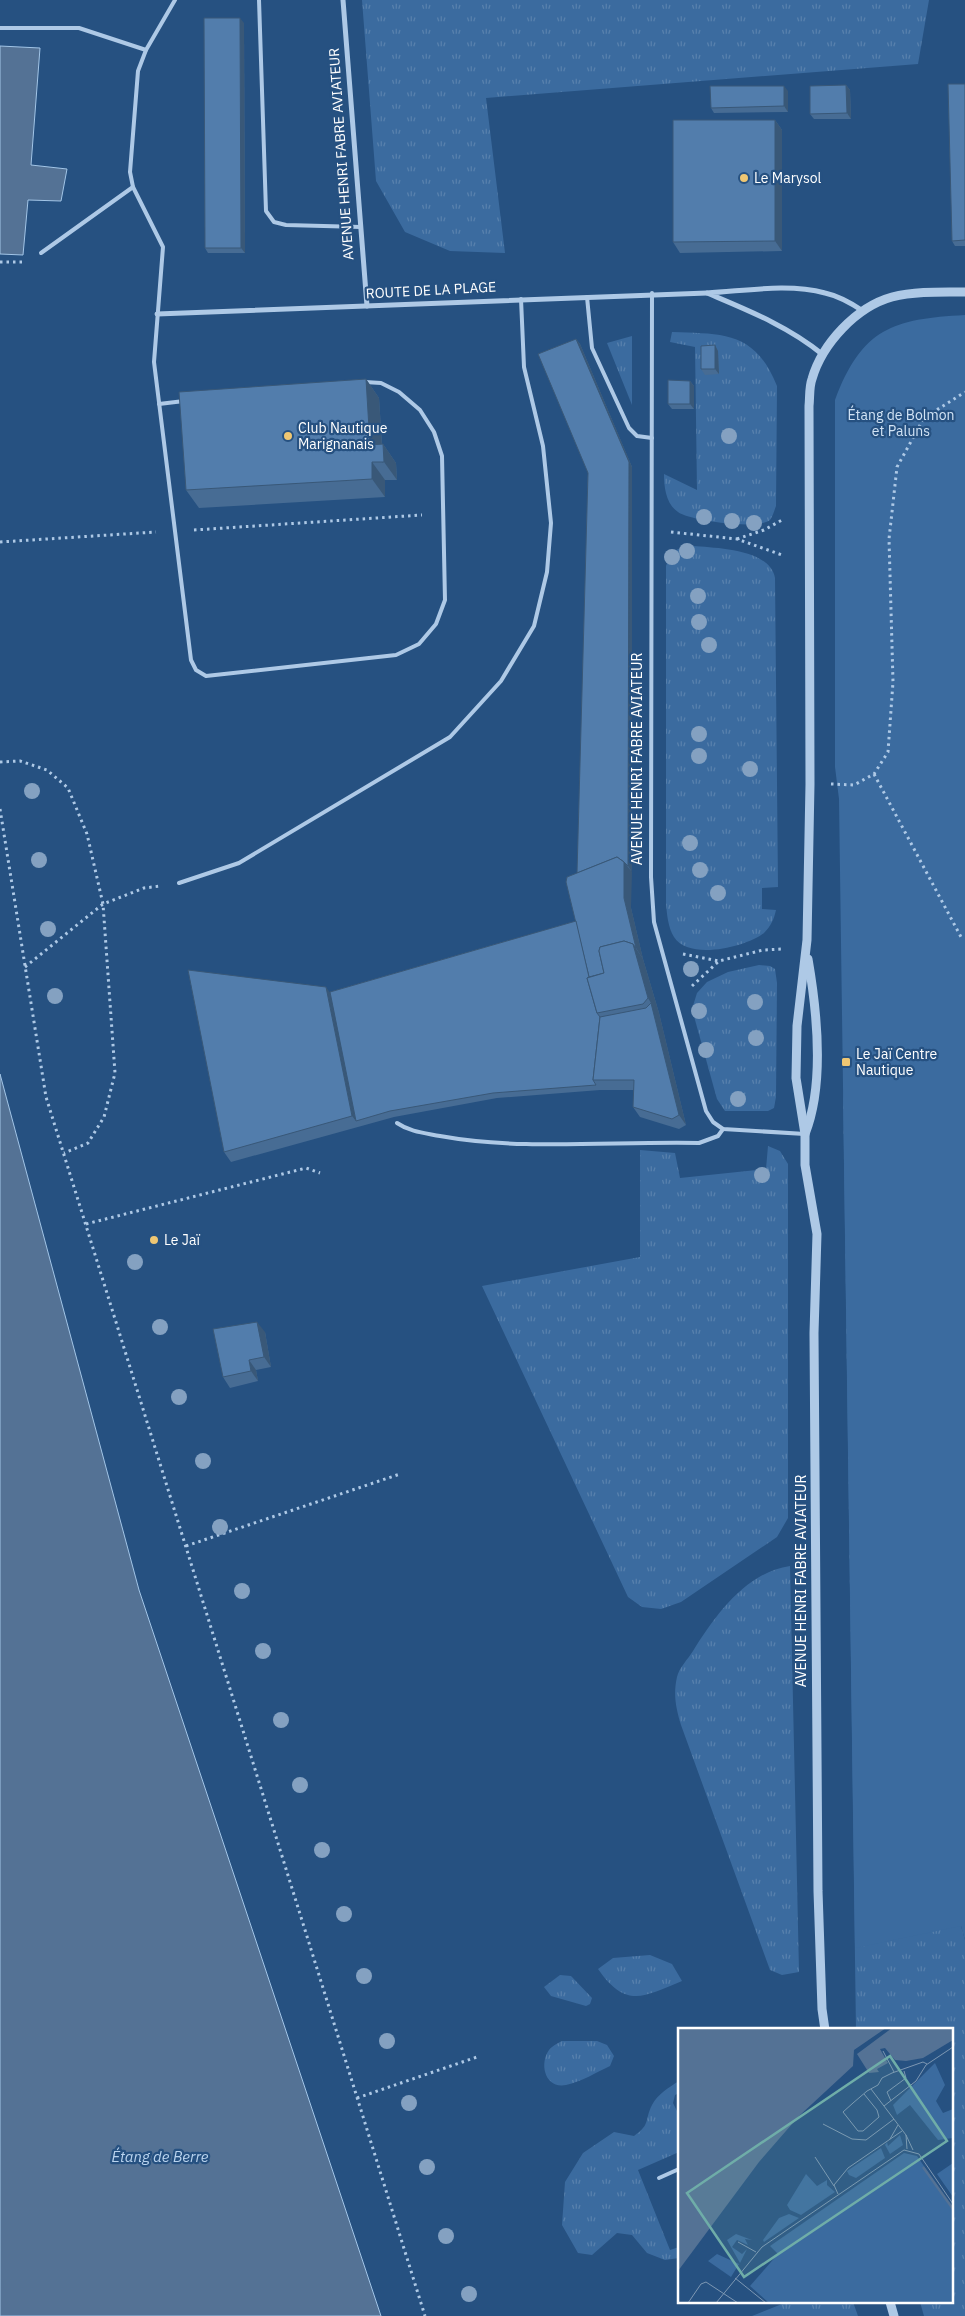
<svg xmlns="http://www.w3.org/2000/svg" width="965" height="2316" font-family="'IBM Plex Sans',sans-serif">
<style>
.grass{fill:url(#grass-tufts)}
.green{fill:#3b6b9f}
.water{fill:#547295;stroke:#a2c5e7}
.lines{fill:none;stroke-linecap:round;stroke-linejoin:round}
.path{stroke:#aec9e6;stroke-width:3;stroke-dasharray:2.5 4;stroke-linecap:butt}
.service{stroke:#aec9e6;stroke-width:4}
.minor{stroke:#aec9e6;stroke-width:5}
.tertiary{stroke:#aec9e6;stroke-width:9}
.tree{fill:#84a1c1}
.wall{fill:#476c94}
.shaded-wall{fill:#395878}
.building{fill:#527dac;stroke:#395878}
.poi-dot{fill:#efc773;stroke:#265181;stroke-width:2}
.labels{text-anchor:middle;stroke-width:4.5;stroke-linejoin:round;paint-order:stroke}
.street-label{font-size:14px;fill:#fff;stroke:#265181}
.poi-label{font-size:14px;fill:#fff;stroke:#265181;text-anchor:start}
.park-label{font-size:14px;fill:#d1e3f5;stroke:#265181}
.water-label{font-size:15px;font-style:italic;fill:#b9d3ee;stroke:#265181}
.inset-river{fill:none;stroke:#547295;stroke-width:2.5}
.inset-road{fill:none;stroke:#7d97b3;stroke-width:1}
.view{fill:#6fada8;fill-opacity:0.15;stroke:#6fada8;stroke-width:2.5}
.inset-edge{fill:none;stroke:#fff;stroke-width:2.5}
</style>
<defs>
<pattern id="grass-tufts" width="24" height="20" patternUnits="userSpaceOnUse" patternTransform="scale(1.25)"><rect width="24" height="20" fill="#3b6b9f"/><path d="M3 7l-1-3M5 7V3M7 7l1-3M15 17l-1-3M17 17v-4M19 17l1-3" fill="none" stroke="#5881ad"/></pattern>
</defs>
<rect width="100%" height="100%" fill="#265181"/>
<g class="grass">
<polygon points="362,0 929,0 918,64 486,98 505,253 450,251 405,232 376,181"/>
<path d="M672,332c51,2 83,-1 105,54l-1,120c-2,5 -3,10 -6,14 -11,10 -80,1 -92,-8 -12,-8 -14,-25 -14,-38l33,16 -2,-143 -25,-5z"/>
<polygon points="632,336 632,405 607,343"/>
<path d="M693,546c24,2 77,3 82,32l3,309 -16,1v21l14,1c-2,9 -5,16 -12,23 -18,14 -75,28 -90,4 -6,-10 -7,-22 -8,-34v-337c6,-16 10,-18 27,-20z"/>
<polygon points="759,965 770,966 775,969 777,983 776,1097 774,1108 768,1111 725,1111 717,1099 692,1009 697,993 707,982 728,972"/>
<polygon points="843,1092 965,1925 961,1926 965,1940 965,2316 924,2316 920,2302 951,2302 951,2030 856,2030"/>
<polygon points="768,1146 780,1151 788,1164 788,1518 777,1537 681,1602 661,1609 642,1607 628,1597 482,1286 640,1257 640,1150 675,1153 680,1178 766,1169"/>
<path d="M790,1566l9,406 -17,3 -12,-5 -89,-245c-5,-17 -8,-30 -4,-48 2,-9 11,-18 16,-26 22,-35 53,-79 97,-85z"/>
<path d="M650,1955l22,9 10,17c-39,16 -56,28 -84,-12l15,-11z"/>
<polygon points="560,1975 571,1976 592,1998 590,2004 586,2006 551,1996 544,1987"/>
<path d="M562,2041h35l10,4 7,11 -4,10c-13,6 -29,16 -44,19 -21,4 -27,-21 -17,-35 3,-4 9,-7 13,-9z"/>
<path d="M679,2081v12l-4,2 -2,8 6,12v37l-41,18 32,80 9,-3v11l-14,2 -18,-7 -15,-18 -15,-2 -25,22 -14,-2 -16,-28 3,-43 18,-29 31,-21 20,4c17,-12 10,-15 18,-31 6,-11 16,-17 27,-24z"/>
<polygon points="787,2302 853,2302 858,2316 752,2316"/>
</g>
<path class="green" d="M965,315v1625l-4,-14 -106,22 -16,-1149 -4,-32v-367c27,-72 58,-81 130,-85z"/>
<g class="water">
<polygon points="0,46 40,48 31,165 67,169 61,201 28,200 23,255 0,254"/>
<polygon points="0,1074 139,1590 381,2316 0,2316"/>
</g>
<g class="lines">
<g class="path">
<polyline points="0,262 23,262"/>
<polyline points="194,530 422,515"/>
<polyline points="671,532 737,539 782,555"/>
<polyline points="737,539 764,530 782,520"/>
<polyline points="0,542 156,532"/>
<polyline points="0,762 20,761 47,770 68,788 87,834 103,904 115,1073 104,1117 88,1143 64,1153"/>
<polyline points="874,774 961,937"/>
<polyline points="831,784 854,785 874,774 888,752 893,682 889,539 897,467 924,418 965,392"/>
<polyline points="0,809 46,1097 425,2316"/>
<polyline points="683,954 719,961"/>
<polyline points="25,967 103,904 144,888 161,886"/>
<polyline points="692,986 719,961 763,950 783,949"/>
<polyline points="86,1224 306,1168 320,1173"/>
<polyline points="186,1546 400,1474"/>
<polyline points="357,2098 477,2057"/>
</g>
<g class="service">
<polyline points="175,0 146,50 138,71 130,172 133,187 163,247 154,362 191,660 196,670 206,676 396,655 419,644 436,624 445,600 442,456 434,432 420,410 399,392 381,383 365,382"/>
<polyline points="259,0 266,211 274,222 286,225 361,227"/>
<polyline points="0,28 79,28 146,50"/>
<polyline points="41,253 133,187"/>
<polyline points="652,293 651,877 654,922 706,1111 713,1122 723,1129 805,1134"/>
<polyline points="587,297 592,348 629,428 637,436 652,438"/>
<polyline points="159,404 184,401"/>
<polyline points="179,883 239,863 450,737 501,681 534,626 547,572 551,523 543,446 524,367 521,299"/>
<path d="M397,1123c13,9 28,10 43,13 82,15 175,5 259,7l19,-7 5,-7"/>
<polyline points="659,2178 679,2169"/>
</g>
<g class="minor">
<polyline points="343,0 367,306"/>
<polyline points="157,314 707,293"/>
<path d="M822,354c-34,-28 -75,-44 -115,-61 38,-2 81,-10 118,0 14,3 26,10 38,18"/>
</g>
<g class="tertiary">
<path d="M805,1134c20,-50 12,-123 3,-175"/>
<path d="M825,2030l-3,-21 -4,-118 -4,-558 3,-99 -12,-69v-31l-9,-56 1,-52 10,-86 3,-156 -1,-378c1,-9 0,-19 3,-27 10,-35 44,-72 80,-82 23,-6 49,-5 73,-5"/>
<polyline points="890,2302 894,2316"/>
</g>
</g>
<g class="tree">
<circle cx="729" cy="436" r="8"/>
<circle cx="704" cy="517" r="8"/>
<circle cx="732" cy="521" r="8"/>
<circle cx="754" cy="523" r="8"/>
<circle cx="687" cy="551" r="8"/>
<circle cx="672" cy="557" r="8"/>
<circle cx="698" cy="596" r="8"/>
<circle cx="699" cy="622" r="8"/>
<circle cx="709" cy="645" r="8"/>
<circle cx="699" cy="734" r="8"/>
<circle cx="699" cy="756" r="8"/>
<circle cx="750" cy="769" r="8"/>
<circle cx="32" cy="791" r="8"/>
<circle cx="690" cy="843" r="8"/>
<circle cx="39" cy="860" r="8"/>
<circle cx="700" cy="870" r="8"/>
<circle cx="718" cy="893" r="8"/>
<circle cx="48" cy="929" r="8"/>
<circle cx="691" cy="969" r="8"/>
<circle cx="55" cy="996" r="8"/>
<circle cx="755" cy="1002" r="8"/>
<circle cx="699" cy="1011" r="8"/>
<circle cx="756" cy="1038" r="8"/>
<circle cx="706" cy="1050" r="8"/>
<circle cx="738" cy="1099" r="8"/>
<circle cx="762" cy="1175" r="8"/>
<circle cx="135" cy="1262" r="8"/>
<circle cx="160" cy="1327" r="8"/>
<circle cx="179" cy="1397" r="8"/>
<circle cx="203" cy="1461" r="8"/>
<circle cx="220" cy="1527" r="8"/>
<circle cx="242" cy="1591" r="8"/>
<circle cx="263" cy="1651" r="8"/>
<circle cx="281" cy="1720" r="8"/>
<circle cx="300" cy="1785" r="8"/>
<circle cx="322" cy="1850" r="8"/>
<circle cx="344" cy="1914" r="8"/>
<circle cx="364" cy="1976" r="8"/>
<circle cx="387" cy="2041" r="8"/>
<circle cx="409" cy="2103" r="8"/>
<circle cx="427" cy="2167" r="8"/>
<circle cx="446" cy="2236" r="8"/>
<circle cx="469" cy="2294" r="8"/>
</g>
<g class="wall">
<polygon points="244,23 245,253 208,253 205,248"/>
<polygon points="965,84 965,246 955,246 952,241"/>
<polygon points="846,85 850,90 851,119 814,119 810,114"/>
<polygon points="788,91 788,112 714,113 711,108"/>
<polygon points="775,120 782,130 782,251 680,253 673,242"/>
<polygon points="576,339 580,344 632,467 631,908 643,959 659,1013 686,1125 679,1129 640,1117 633,1107 634,1090 600,1090 497,1098 394,1117 231,1162 224,1152 330,992 576,921 588,473"/>
<polygon points="715,345 718,351 719,374 705,375 701,369"/>
<polygon points="366,379 379,398 382,444 383,444 396,463 397,480 385,480 385,497 199,508 186,490"/>
<polygon points="690,381 694,386 694,409 672,409 668,404"/>
<polygon points="265,1332 271,1367 256,1370 258,1381 230,1388 223,1377"/>
</g>
<g class="shaded-wall">
<polygon points="240,18 244,23 245,253 241,248"/>
<polygon points="846,85 850,90 851,119 847,113"/>
<polygon points="784,86 788,91 788,112 784,106"/>
<polygon points="775,120 782,130 782,251 775,241"/>
<polygon points="576,339 580,344 632,467 632,872 628,866"/>
<polygon points="715,345 718,351 719,374 715,369"/>
<polygon points="366,379 379,398 383,463 370,445"/>
<polygon points="690,381 694,386 694,409 690,404"/>
<polygon points="383,444 396,463 397,480 384,462"/>
<polygon points="372,462 385,480 385,497 372,479"/>
<polygon points="624,862 632,872 631,908 643,959 636,948 624,898"/>
<polygon points="633,944 643,959 659,1013 686,1125 679,1115 651,1003 648,998"/>
<polygon points="326,987 333,997 356,1121 352,1116"/>
<polygon points="257,1322 265,1332 271,1367 264,1357"/>
<polygon points="249,1360 256,1370 258,1381 251,1371"/>
</g>
<g class="building">
<polygon points="204,18 240,18 241,248 205,248"/>
<polygon points="948,84 965,84 965,240 952,241"/>
<polygon points="846,85 847,113 810,114 810,86"/>
<polygon points="710,86 784,86 784,106 711,108"/>
<polygon points="673,120 775,120 775,241 673,242"/>
<polygon points="576,339 629,462 628,866 624,862 617,857 577,873 588,473 538,354"/>
<polygon points="715,345 715,369 701,369 701,346"/>
<polygon points="366,379 370,445 383,444 384,462 372,462 372,479 186,490 179,392"/>
<polygon points="668,380 690,381 690,404 668,404"/>
<polygon points="617,857 624,862 624,898 636,948 633,944 624,941 600,947 599,951 604,973 589,977 566,882 567,877"/>
<polygon points="576,921 589,977 587,978 597,1013 600,1017 593,1080 596,1085 493,1093 390,1111 356,1121 330,992"/>
<polygon points="624,941 633,944 648,998 643,1004 597,1013 587,978 604,973 599,951 600,947"/>
<polygon points="188,970 326,987 352,1116 224,1152"/>
<polygon points="651,1003 679,1115 672,1119 633,1107 634,1080 593,1080 600,1017 646,1008"/>
<polygon points="257,1322 264,1357 249,1360 251,1371 223,1377 213,1329"/>
</g>
<g class="poi-dot">
<circle cx="744" cy="178" r="5"/>
<circle cx="288" cy="436" r="5"/>
<rect x="841" y="1057" width="10" height="10" rx="2.5"/>
<circle cx="154" cy="1240" r="5"/>
</g>
<g class="labels">
<g class="street-label">
<text transform="translate(341 154) rotate(-94)" y="5">AVENUE HENRI FABRE AVIATEUR</text>
<text transform="translate(431 290) rotate(-3)" y="5">ROUTE DE LA PLAGE</text>
<text transform="translate(637 759) rotate(-90)" y="5">AVENUE HENRI FABRE AVIATEUR</text>
<text transform="translate(801 1581) rotate(-90)" y="5">AVENUE HENRI FABRE AVIATEUR</text>
</g>
<g class="poi-label">
<text x="754" y="183">Le Marysol</text>
<text x="298" y="433">Club Nautique<tspan x="298" dy="16">Marignanais</tspan></text>
<text x="856" y="1059">Le Jaï Centre<tspan x="856" dy="16">Nautique</tspan></text>
<text x="164" y="1245">Le Jaï</text>
</g>
<g class="park-label">
<text x="901" y="420">Étang de Bolmon<tspan x="901" dy="16">et Paluns</tspan></text>
</g>
<g class="water-label">
<text x="160" y="2162">Étang de Berre</text>
</g>
</g>
<g transform="translate(678 2028)">
<rect width="275" height="275" fill="#265181"/>
<path d="M257,35l10,22 -9,16 7,12 10,-4v29l-15,2 -28,-35 -13,10 -4,-10zM222,107l3,10 -13,9 -5,-9 2,-3 1,4zM203,120l4,10 -29,20 -7,-3 -2,-4zM275,135v34l-16,-23zM128,146l11,12 10,-6v5l8,7 -34,23 -11,-5 -3,-5zM111,186l10,4 -35,24 -1,-2 16,-22zM58,206l16,6 -7,-1 3,6 -11,-5 -5,7 10,7 5,-5 -7,14 -13,-23zM39,226l22,10 -8,13 -23,-16z" fill="#3b6b9f"/>
<path d="M226,125l13,3 36,52v95h-184l-19,-17 28,-32 -8,-8z" fill="#3b6b9f"/>
<path d="M0,0h208l-32,22 -1,16 -54,50 -40,46 -81,109zM214,0h61v12l-30,18 -17,3 -11,-1 -10,-12 -5,1 8,14 -11,6 2,3 -10,1 -12,-19z" fill="#547295"/>
<path class="inset-river" d="M245,139l30,42"/>
<path class="inset-road" d="M205,23l11,21M193,61l35,46M186,66l13,16 2,7 -16,14h-5l-15,-19 10,-9 14,-12 11,-6 4,-7 10,-5 31,-11 4,2M213,73l-4,-9 19,-14 -2,-7M206,78l32,-25 10,-16 27,-18M145,96l29,15 14,1 28,-21M212,111l8,-14M229,121l-1,-14 7,15M137,129l19,29M160,166l-4,-9 14,-17 54,-37M60,214l18,10M57,250l31,25M10,275l13,-19 5,-2 32,21M38,275l46,-56 142,-97 15,4 34,50"/>
<path class="view" d="M212,28l57,85 -203,136 -57,-84z"/>
<rect width="275" height="275" class="inset-edge"/>
</g>
</svg>
